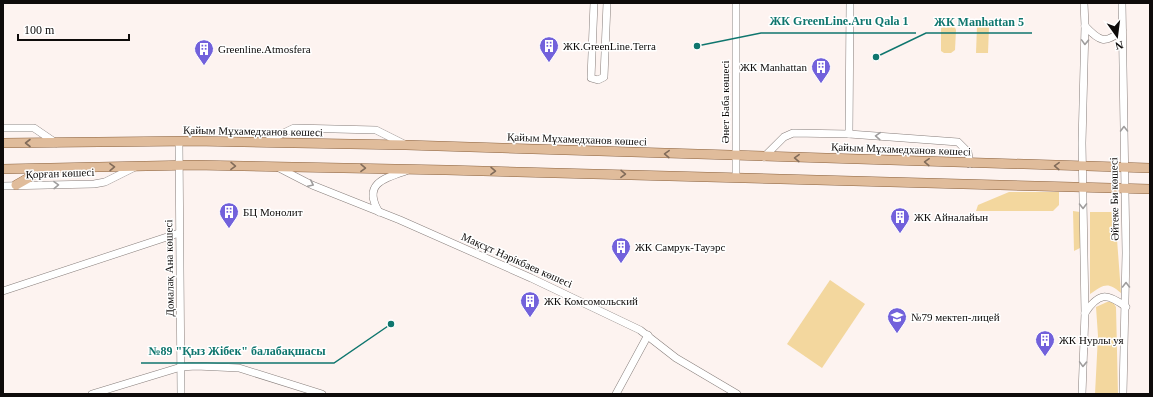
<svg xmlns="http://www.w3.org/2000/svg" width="1153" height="397" font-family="'Times New Roman',serif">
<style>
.green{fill:#f3d79e}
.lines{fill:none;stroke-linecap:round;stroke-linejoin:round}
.minor-casing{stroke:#877e7b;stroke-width:8}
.major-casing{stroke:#8a613d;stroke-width:10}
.minor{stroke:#fff;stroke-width:7}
.major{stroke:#e0bc9b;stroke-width:9}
.oneway{stroke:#9f9d9d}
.oneway2{stroke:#826c5a}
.labels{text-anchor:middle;stroke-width:3;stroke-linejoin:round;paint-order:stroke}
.poi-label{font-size:11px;fill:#0e0b0a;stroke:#fff;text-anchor:start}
.street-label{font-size:11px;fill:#0e0b0a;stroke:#fff}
.leader{fill:none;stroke:#0f766e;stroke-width:1.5}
.callout-dot{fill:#0f766e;stroke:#fff;stroke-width:1.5}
.callout-label{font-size:12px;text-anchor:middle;font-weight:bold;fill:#0f766e;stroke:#fff;stroke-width:3;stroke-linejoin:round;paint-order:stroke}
</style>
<rect width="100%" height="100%" fill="#fdf3f0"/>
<g class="green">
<polygon points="954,25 956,30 955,50 951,53 944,53 941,51 941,28 944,26"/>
<polygon points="977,26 989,27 988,53 976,53"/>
<polygon points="1009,192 1059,192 1059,205 1053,211 976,211 978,205"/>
<polygon points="1073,211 1080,212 1080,248 1074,251"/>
<path d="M1090,212h25l6,81c-14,-12 -17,-8 -31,1z"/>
<polygon points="830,280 865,304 822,368 787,344"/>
<polygon points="1107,302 1113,302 1116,307 1118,394 1095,394 1098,336 1096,307"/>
</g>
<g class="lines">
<defs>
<g id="minor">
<polyline points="594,3 591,78 598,80 604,77 607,3"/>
<polyline points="736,3 736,177"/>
<polyline points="1122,3 1126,253 1123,394"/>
<path d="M1085,26c14,15 20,19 37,4"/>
<polyline points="3,128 34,128 56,143"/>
<polyline points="849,134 850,3"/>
<polyline points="179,142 181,394"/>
<polyline points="265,142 294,128 376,130 404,144"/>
<polyline points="764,157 784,137 793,133 849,134 958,142 968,152 970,164"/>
<polyline points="277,167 312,185 400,220 531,278 640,330 676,358 737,394"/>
<polyline points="3,186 94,184 105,182 135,167"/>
<path d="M379,212c-17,-28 5,-34 27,-41"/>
<polyline points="3,291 179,233"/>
<path d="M1085,313c14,-21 22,-20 41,-6"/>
<polyline points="92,394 181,367 196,366 239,368 322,394"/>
<polyline points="616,394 648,335"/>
<polyline points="1082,394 1085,313 1082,143 1085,26 1084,3"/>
</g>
<g id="major">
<polyline points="3,143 194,141 406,145 1150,168"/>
<polyline points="3,169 194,165 446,170 1150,189"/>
<polyline points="16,185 44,169"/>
</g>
</defs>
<use href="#minor" class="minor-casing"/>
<use href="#major" class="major-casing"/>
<use href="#minor" class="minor"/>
<use href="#major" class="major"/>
</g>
<defs><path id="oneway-chevron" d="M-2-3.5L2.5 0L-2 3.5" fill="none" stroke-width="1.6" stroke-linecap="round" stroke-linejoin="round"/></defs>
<g class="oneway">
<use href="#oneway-chevron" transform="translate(1085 42) rotate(92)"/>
<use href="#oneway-chevron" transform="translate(1124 129) rotate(-91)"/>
<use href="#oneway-chevron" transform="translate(878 136) rotate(-176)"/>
<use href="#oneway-chevron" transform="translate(311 184) rotate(25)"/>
<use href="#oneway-chevron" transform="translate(56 185) rotate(-1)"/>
<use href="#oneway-chevron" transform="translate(1083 206) rotate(89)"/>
<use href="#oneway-chevron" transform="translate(1126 285) rotate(-90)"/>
<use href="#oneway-chevron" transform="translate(1083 364) rotate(92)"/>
</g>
<g class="oneway2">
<use href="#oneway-chevron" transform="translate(28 143) rotate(180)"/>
<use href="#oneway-chevron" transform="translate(667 154) rotate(-178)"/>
<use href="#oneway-chevron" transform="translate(797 158) rotate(-178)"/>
<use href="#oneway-chevron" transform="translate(927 162) rotate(-178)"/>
<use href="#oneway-chevron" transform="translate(233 166) rotate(1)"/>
<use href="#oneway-chevron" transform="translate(1057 166) rotate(-178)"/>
<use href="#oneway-chevron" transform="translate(112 167) rotate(-1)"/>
<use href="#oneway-chevron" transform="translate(363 168) rotate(1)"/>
<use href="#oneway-chevron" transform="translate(493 171) rotate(1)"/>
<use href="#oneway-chevron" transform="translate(623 174) rotate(1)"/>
</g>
<defs>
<symbol id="building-pin" viewBox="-11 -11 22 30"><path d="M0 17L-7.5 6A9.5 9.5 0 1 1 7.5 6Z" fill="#7261db" stroke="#fff"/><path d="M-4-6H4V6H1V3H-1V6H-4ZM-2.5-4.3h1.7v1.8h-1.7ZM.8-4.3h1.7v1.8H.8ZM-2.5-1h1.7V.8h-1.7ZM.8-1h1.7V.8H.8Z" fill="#fff"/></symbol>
<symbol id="school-pin" viewBox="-11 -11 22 30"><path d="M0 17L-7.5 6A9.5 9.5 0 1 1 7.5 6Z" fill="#7261db" stroke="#fff"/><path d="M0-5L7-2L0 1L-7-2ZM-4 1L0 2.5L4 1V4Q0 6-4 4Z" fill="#fff"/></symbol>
</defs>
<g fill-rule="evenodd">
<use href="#building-pin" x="538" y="35" width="22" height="30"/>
<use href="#building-pin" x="193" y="38" width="22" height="30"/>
<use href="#building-pin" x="810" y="56" width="22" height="30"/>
<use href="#building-pin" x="218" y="201" width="22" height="30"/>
<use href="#building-pin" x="889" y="206" width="22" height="30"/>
<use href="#building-pin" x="610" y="236" width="22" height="30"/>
<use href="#building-pin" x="519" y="290" width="22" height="30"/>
<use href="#school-pin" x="886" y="306" width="22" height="30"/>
<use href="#building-pin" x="1034" y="329" width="22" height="30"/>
</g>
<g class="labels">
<g class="poi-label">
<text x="563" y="50">ЖК.GreenLine.Terra</text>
<text x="218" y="53">Greenline.Atmosfera</text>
<text x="807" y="71" text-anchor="end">ЖК Manhattan</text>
<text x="243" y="216">БЦ Монолит</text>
<text x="914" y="221">ЖК Айналайын</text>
<text x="635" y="251">ЖК Самрук-Тауэрс</text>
<text x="544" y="305">ЖК Комсомольский</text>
<text x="911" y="321">№79 мектеп-лицей</text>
<text x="1059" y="344">ЖК Нурлы уя</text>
</g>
<g class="street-label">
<text transform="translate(725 102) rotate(-90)" y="4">Әнет Баба көшесі</text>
<text transform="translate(253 131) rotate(1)" y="4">Қайым Мұхамедханов көшесі</text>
<text transform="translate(577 139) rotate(2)" y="4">Қайым Мұхамедханов көшесі</text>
<text transform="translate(901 149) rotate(2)" y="4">Қайым Мұхамедханов көшесі</text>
<text transform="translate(60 173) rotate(-2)" y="4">Қорған көшесі</text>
<text transform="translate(1114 199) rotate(-91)" y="4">Әйтеке Би көшесі</text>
<text transform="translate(517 260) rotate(24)" y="4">Мақсұт Нәрікбаев көшесі</text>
<text transform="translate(169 268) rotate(-91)" y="4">Домалақ Ана көшесі</text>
</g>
</g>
<path class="leader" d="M697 46L761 33H916M876 57L926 33H1032M391 324L334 363H141"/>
<g class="callout-dot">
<circle cx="697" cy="46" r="4"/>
<circle cx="876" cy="57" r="4"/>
<circle cx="391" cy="324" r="4"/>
</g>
<g class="callout-label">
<text x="839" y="25">ЖК GreenLine.Aru Qala 1</text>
<text x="979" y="26">ЖК Manhattan 5</text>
<text x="237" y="355">№89 "Қыз Жібек" балабақшасы</text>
</g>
<rect width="1153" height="397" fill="none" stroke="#0e0b0a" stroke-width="8"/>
<g transform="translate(1117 36) rotate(166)" stroke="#ffffff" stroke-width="3" paint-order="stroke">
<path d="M0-3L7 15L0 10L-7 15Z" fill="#0e0b0a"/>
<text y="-6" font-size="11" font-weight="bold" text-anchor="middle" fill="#0e0b0a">N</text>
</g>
<path d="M18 34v6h111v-6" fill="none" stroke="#0e0b0a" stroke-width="2"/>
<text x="24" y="34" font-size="12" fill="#0e0b0a" stroke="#ffffff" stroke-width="3" paint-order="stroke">100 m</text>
</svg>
